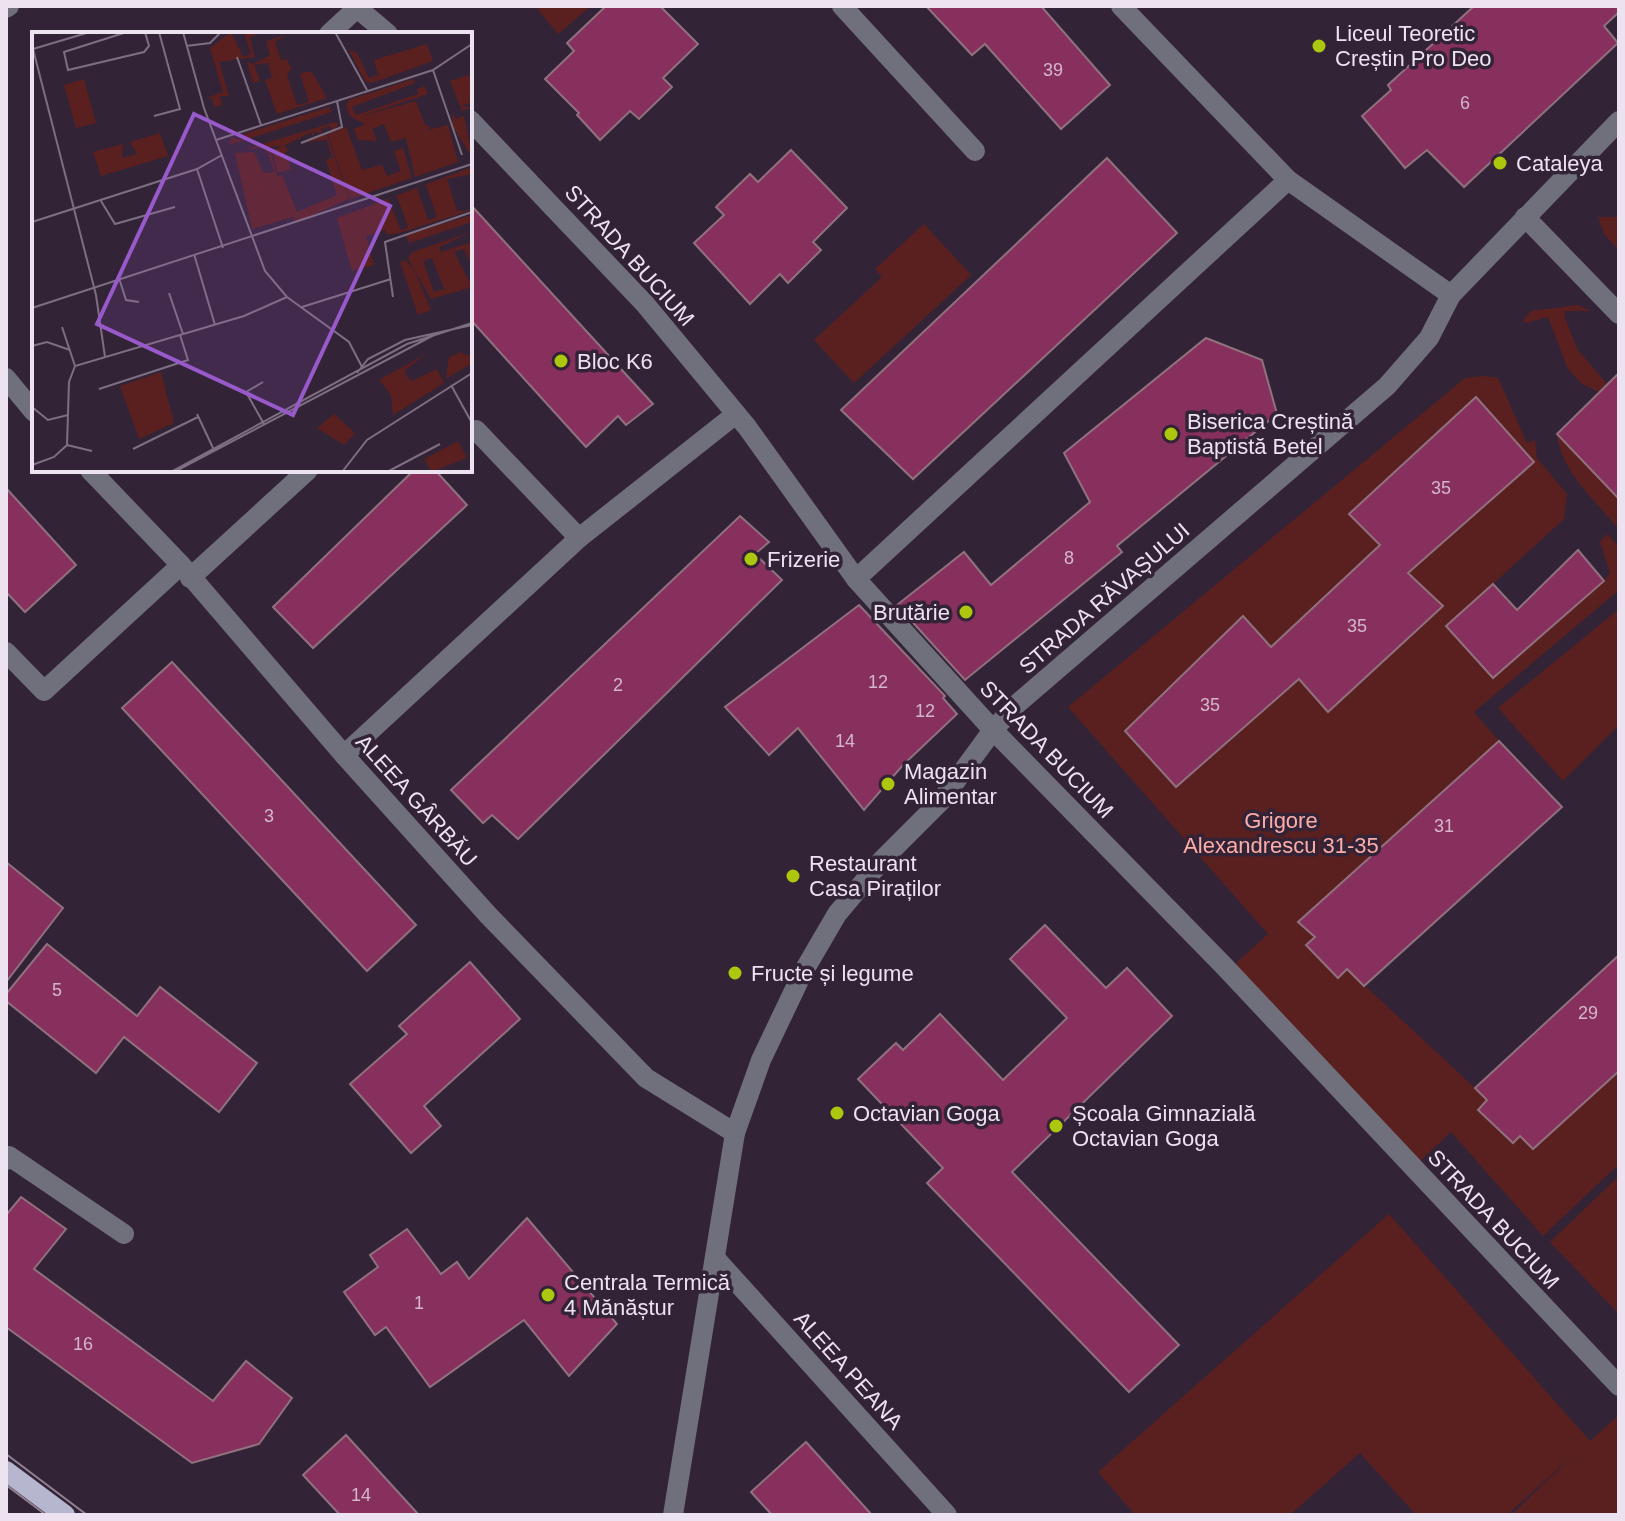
<svg xmlns="http://www.w3.org/2000/svg" width="1625" height="1521" font-family="Arial,sans-serif">
<style>
.green{fill:#5a2020}
.building{fill:#87305d;stroke:#90717e;stroke-width:2}
.lines{fill:none;stroke-linecap:round;stroke-linejoin:round}
.minor{stroke:#70707c;stroke-width:20}
.major{stroke:#b7b6cf;stroke-width:20}
.tram{stroke:#8f8293;stroke-width:2}
.poi-dot{fill:#adc60e;stroke:#332337;stroke-width:3}
.labels{text-anchor:middle;stroke-width:7;stroke-linejoin:round;paint-order:stroke}
.number-label{font-size:18px;fill:#d4b6cb}
.poi-label{font-size:22px;fill:#ede2f0;stroke:#332337;text-anchor:start}
.street-label{font-size:22px;fill:#ede2f0;stroke:#332337}
.park-label{font-size:22px;fill:#fdada8;stroke:#332337}
.inset-road{fill:none;stroke:#7d6f81;stroke-width:2}
.view{fill:#985acb;fill-opacity:0.15;stroke:#985acb;stroke-width:4}
.inset-edge{fill:none;stroke:#ede2f0;stroke-width:4}
</style>
<rect width="100%" height="100%" fill="#332337"/>
<g class="green">
<polygon points="535,6 591,6 558,34"/>
<polygon points="1598,217 1619,217 1619,250 1604,234"/>
<polygon points="924,224 971,275 854,383 814,340 882,277 875,269"/>
<polygon points="1578,305 1591,311 1566,311 1564,316 1578,350 1607,384 1619,374 1599,392 1582,384 1568,369 1548,317 1526,323 1523,321 1531,311"/>
<polygon points="1483,376 1498,378 1527,443 1535,440 1537,458 1567,494 1564,519 1459,615 1470,652 1494,678 1604,581 1610,573 1600,542 1607,534 1619,547 1619,590 1474,712 1499,741 1298,922 1315,937 1306,945 1338,978 1347,969 1475,1088 1487,1100 1478,1111 1512,1143 1520,1136 1533,1149 1619,1071 1619,1164 1543,1236 1451,1132 1420,1161 1235,964 1268,934 1068,707 1465,378"/>
<path d="M1557,434l62,65v24l-3,3c-23,-28 -55,-55 -59,-92z"/>
<polygon points="1619,609 1619,725 1563,781 1498,708"/>
<polygon points="1619,1176 1619,1314 1550,1242"/>
<polygon points="1389,1214 1590,1441 1619,1415 1619,1515 1511,1515 1580,1449 1507,1515 1416,1515 1360,1453 1290,1515 1135,1515 1098,1472"/>
</g>
<g class="building">
<polygon points="606,6 660,6 698,44 663,78 672,87 639,119 630,111 600,140 577,115 579,113 545,79 574,51 567,43"/>
<polygon points="926,6 1041,6 1110,85 1061,129 985,44 972,55"/>
<polygon points="1474,6 1619,6 1619,12 1604,26 1618,43 1464,187 1427,150 1405,168 1362,116 1391,90 1388,85"/>
<polygon points="791,150 847,208 813,242 821,250 788,283 780,274 750,304 694,243 724,215 716,207 750,174 758,182"/>
<polygon points="1107,158 1177,233 913,479 841,410"/>
<polygon points="470,204 653,404 626,425 618,416 586,447 470,319"/>
<polygon points="1206,338 1262,360 1277,414 1117,546 1122,552 965,680 897,605 964,552 991,585 1090,502 1064,453"/>
<polygon points="1619,373 1619,499 1557,434"/>
<polygon points="1476,397 1534,462 1408,573 1443,606 1328,712 1299,679 1176,787 1125,731 1243,616 1271,647 1380,545 1349,514"/>
<polygon points="414,470 435,470 467,505 313,648 273,607"/>
<polygon points="6,488 76,565 25,612 6,592"/>
<polygon points="740,516 769,542 755,554 782,580 518,839 492,815 483,823 451,790"/>
<polygon points="1578,550 1604,581 1493,678 1446,626 1493,584 1517,610"/>
<polygon points="859,605 945,696 943,698 957,714 903,765 864,810 798,728 769,755 725,707"/>
<polygon points="172,662 416,925 367,971 122,708"/>
<polygon points="1499,741 1562,807 1364,986 1347,969 1338,978 1306,945 1315,937 1298,922"/>
<polygon points="6,862 63,908 6,982"/>
<polygon points="1045,925 1106,988 1127,968 1172,1016 1012,1172 1179,1345 1129,1392 927,1183 943,1168 858,1079 896,1043 903,1050 940,1014 1003,1080 1067,1018 1010,959"/>
<polygon points="47,944 137,1016 160,987 257,1063 219,1112 124,1037 96,1073 6,1001 6,994"/>
<polygon points="1619,955 1619,1071 1533,1149 1520,1136 1513,1143 1478,1110 1487,1100 1475,1088"/>
<polygon points="470,962 520,1019 424,1106 441,1126 411,1153 350,1084 407,1034 399,1026"/>
<polygon points="21,1197 66,1229 34,1269 213,1401 246,1361 292,1398 259,1444 192,1463 6,1327 6,1215"/>
<polygon points="527,1218 617,1324 569,1376 524,1320 430,1387 386,1327 375,1335 344,1292 378,1267 370,1255 407,1229 441,1274 457,1262 469,1279"/>
<polygon points="346,1435 419,1515 340,1515 303,1475"/>
<polygon points="806,1442 872,1515 772,1515 751,1492"/>
</g>
<g class="lines">
<g class="minor">
<polyline points="355,6 388,34"/>
<polyline points="842,6 975,151"/>
<polyline points="1121,6 1288,180 1451,295"/>
<polyline points="6,8 9,6"/>
<polyline points="329,34 357,8"/>
<polyline points="470,120 645,304 747,427 856,579 993,730 1224,966 1619,1386"/>
<polyline points="1525,217 1619,314"/>
<polyline points="6,378 34,412"/>
<polyline points="476,430 579,538"/>
<polyline points="90,470 181,565 344,755 489,916 646,1078 735,1133"/>
<polyline points="190,578 308,470"/>
<polyline points="856,579 1288,180"/>
<polyline points="6,652 44,691 181,565"/>
<polyline points="344,755 579,538 736,414"/>
<polyline points="6,1160 9,1156 124,1234"/>
<polyline points="715,1258 947,1515"/>
<polyline points="673,1515 735,1133 761,1060 802,974 837,914 883,859 941,801 993,730 1017,704 1387,386 1429,338 1451,295 1619,121"/>
</g>
<polyline class="major" points="6,1471 65,1515"/>
<g class="tram">
<polyline points="6,1454 87,1515"/>
<polyline points="6,1485 46,1515"/>
</g>
</g>
<g class="poi-dot">
<circle cx="1319" cy="46" r="8"/>
<circle cx="1500" cy="163" r="8"/>
<circle cx="561" cy="361" r="8"/>
<circle cx="1171" cy="434" r="8"/>
<circle cx="751" cy="559" r="8"/>
<circle cx="966" cy="612" r="8"/>
<circle cx="888" cy="784" r="8"/>
<circle cx="793" cy="876" r="8"/>
<circle cx="735" cy="973" r="8"/>
<circle cx="837" cy="1113" r="8"/>
<circle cx="1056" cy="1126" r="8"/>
<circle cx="548" cy="1295" r="8"/>
</g>
<g class="labels">
<g class="number-label">
<text x="1053" y="76">39</text>
<text x="1465" y="109">6</text>
<text x="1441" y="494">35</text>
<text x="1069" y="564">8</text>
<text x="1357" y="632">35</text>
<text x="878" y="688">12</text>
<text x="618" y="691">2</text>
<text x="1210" y="711">35</text>
<text x="925" y="717">12</text>
<text x="845" y="747">14</text>
<text x="269" y="822">3</text>
<text x="1444" y="832">31</text>
<text x="57" y="996">5</text>
<text x="1588" y="1019">29</text>
<text x="419" y="1309">1</text>
<text x="83" y="1350">16</text>
<text x="361" y="1501">14</text>
</g>
<g class="poi-label">
<text x="1335" y="41">Liceul Teoretic<tspan x="1335" dy="25">Creștin Pro Deo</tspan></text>
<text x="1516" y="171">Cataleya</text>
<text x="577" y="369">Bloc K6</text>
<text x="1187" y="429">Biserica Creștină<tspan x="1187" dy="25">Baptistă Betel</tspan></text>
<text x="767" y="567">Frizerie</text>
<text x="950" y="620" text-anchor="end">Brutărie</text>
<text x="904" y="779">Magazin<tspan x="904" dy="25">Alimentar</tspan></text>
<text x="809" y="871">Restaurant<tspan x="809" dy="25">Casa Piraților</tspan></text>
<text x="751" y="981">Fructe și legume</text>
<text x="853" y="1121">Octavian Goga</text>
<text x="1072" y="1121">Școala Gimnazială<tspan x="1072" dy="25">Octavian Goga</tspan></text>
<text x="564" y="1290">Centrala Termică<tspan x="564" dy="25">4 Mănăștur</tspan></text>
</g>
<g class="street-label">
<text transform="translate(630 255) rotate(48)" y="8">STRADA BUCIUM</text>
<text transform="translate(1104 598) rotate(-41)" y="8">STRADA RĂVAȘULUI</text>
<text transform="translate(1047 749) rotate(46)" y="8">STRADA BUCIUM</text>
<text transform="translate(417 800) rotate(48)" y="8">ALEEA GÂRBĂU</text>
<text transform="translate(1494 1219) rotate(47)" y="8">STRADA BUCIUM</text>
<text transform="translate(849 1370) rotate(48)" y="8">ALEEA PEANA</text>
</g>
<g class="park-label">
<text x="1281" y="828">Grigore<tspan x="1281" dy="25">Alexandrescu 31-35</tspan></text>
</g>
</g>
<g transform="translate(32 32)">
<rect width="440" height="440" fill="#332337"/>
<path d="M199,0l12,25 8,-3 -7,-22h20l-14,5 5,20 -36,5 10,34h-9l2,9 -8,2 -2,-9h-6l17,-6 -13,-44zM253,3l-10,7 6,18 6,-1 4,10 -4,6 10,30 12,-3 -9,-28 6,-2h6l15,26 -50,16 -12,-34 7,-2 -4,-15 -14,2 6,16 -7,2 -6,-21 7,2 16,-9 -4,-14zM395,12l6,17 -61,22 -7,-2 -16,-31 8,3 12,25 9,-3 -4,-15zM440,42v28l-11,4 11,1 -10,4 -12,-30zM52,47l12,44 -20,5 -12,-43zM381,47l2,4 -63,24 4,8 62,-21 -1,-5 8,-3 3,8 -67,22 55,-15 9,24 6,2 -3,3 20,-5 10,37 -43,15 -9,-39 -15,4 -7,-18 -12,5 5,12 -19,-1 -4,-11 11,-5 -15,-8 -4,-10 3,-6zM297,75l3,5 -103,33 2,-6 1,-2 10,3 -1,-5zM421,81l3,6 8,-3 8,41 -20,-32zM303,90l4,3 -7,6 -2,-5 -9,3 1,5 -8,-3v6l-3,-5 -27,14 5,4 -4,2 6,17 -13,4 -6,-22 11,-5 -37,3zM314,95l16,43 20,-5 5,11 14,-5 -7,-20 9,-3 9,30 -62,21 -22,-65zM128,101l8,23 -67,20 -8,-24 30,-8 -1,14 15,-4 -7,-12zM295,102l22,65 -54,24 -2,-6 -41,12 -17,-76 19,-1 9,20 6,1 5,-1 -6,-20 -6,-3 8,1 7,26 5,-1 15,37 40,-17 -11,-35 6,-2 -5,-18 -22,2zM440,135v7l-25,5 10,32 15,-1 -73,23 -11,2 -3,-5 -19,6 8,29 -22,6 -15,-53zM394,153l11,32 -9,3 -11,-32zM365,164l11,31 -7,3 -13,-31zM440,183v7l-63,21 -3,-8zM440,200l-33,15 2,5 31,-10v23l-8,-16 -10,3 18,35 -41,12 -23,-40 4,-7zM400,226l12,31 -10,3 -11,-31zM373,228l9,10 17,40 -13,5 -18,-53zM430,320l3,4 7,-3v10l-26,16 3,-22zM396,321l-23,17 2,6 5,5 25,-12 7,14 -51,32 -2,-20 -12,-15zM129,340l13,51 -35,16 -19,-53zM302,382l21,19 -11,12 -27,-17zM426,409l9,17 -36,14 -7,-13z" fill="#5a2020" fill-rule="evenodd"/>
<path class="inset-road" d="M58,0l-57,17 63,246 9,62M95,0l-63,20 4,18 76,-18 5,-6 -4,-14M151,0l21,76 61,163 22,26 62,45 13,25M303,0l32,58M154,14l24,-3 11,-11M205,25l24,68M401,38l29,85M122,84l26,-7 -21,-77M184,108l217,-70 39,-26M269,111l41,-16 -5,-26M165,137l26,79M69,169l14,23 60,-17M0,190l165,-53 25,-14M162,222l21,71M87,246l7,22 13,2M137,261l14,41M361,265l-8,-55 87,-30M270,275l89,-28M0,276l440,-144M30,295l13,39M0,314l15,-4 23,8M325,341l11,-14 37,-19 67,-15M231,350l-17,10 18,32M419,353l21,38M67,357l89,-29 -8,-25M0,375l16,13 20,-5M165,382l17,36M35,413l25,6M101,417l65,-32M0,433l22,-8 13,-12 2,-63 6,-16 169,-50 43,-19M139,440l236,-128 65,-21M142,440l260,-137M310,440l25,-32 105,-67M355,440l53,-28"/>
<path class="view" d="M162,82l196,92 -97,209 -196,-91z"/>
<rect width="440" height="440" class="inset-edge"/>
</g>
<rect width="1625" height="1521" fill="none" stroke="#ede2f0" stroke-width="16"/>
</svg>
